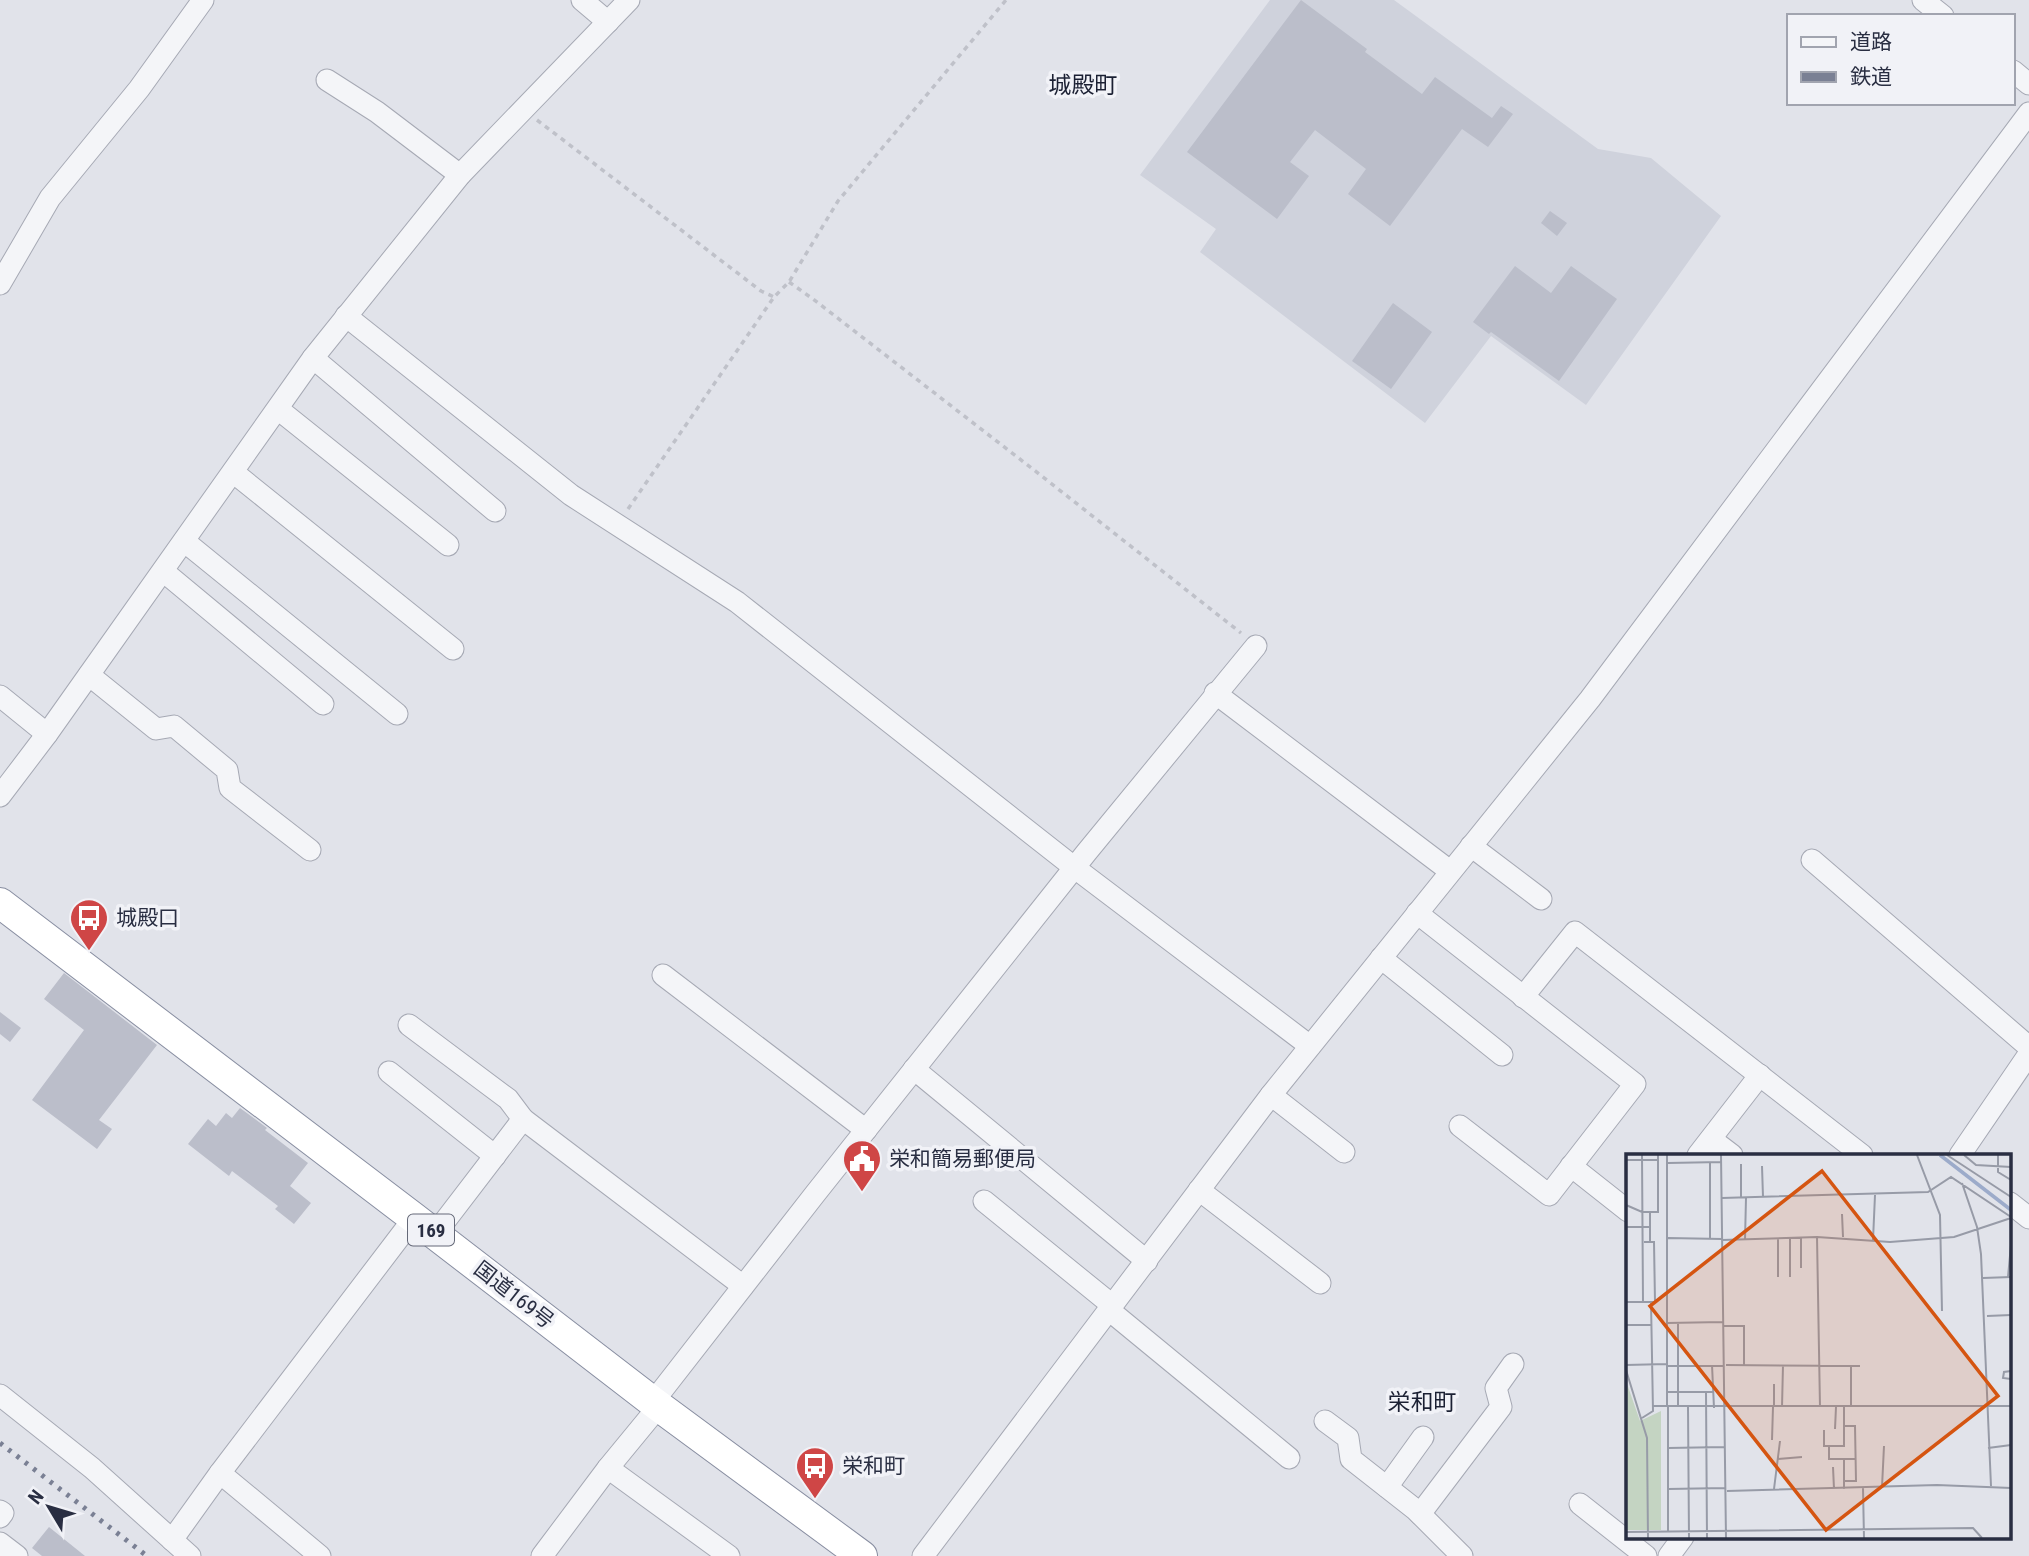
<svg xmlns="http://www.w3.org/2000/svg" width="2029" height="1556" font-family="'Roboto Condensed','Noto Sans JP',sans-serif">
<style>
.built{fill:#cfd2dc}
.building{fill:#bbbeca}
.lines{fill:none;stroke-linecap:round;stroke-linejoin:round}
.minor-casing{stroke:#a6a9b4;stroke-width:23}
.highway-casing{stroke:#888ea1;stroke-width:32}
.path{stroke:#bfc1c9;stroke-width:3.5;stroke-dasharray:5 5;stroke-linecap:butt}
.minor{stroke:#f4f5f8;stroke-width:21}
.highway{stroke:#fff;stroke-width:30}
.rail{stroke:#7a8094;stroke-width:5;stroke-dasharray:3.5 7;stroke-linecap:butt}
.labels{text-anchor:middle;stroke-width:7;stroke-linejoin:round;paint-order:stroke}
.shield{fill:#f1f2f7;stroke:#656978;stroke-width:2}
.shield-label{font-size:19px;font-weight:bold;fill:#292e42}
.poi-label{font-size:21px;fill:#292e42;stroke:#f1f2f7;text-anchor:start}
.street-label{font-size:21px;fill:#292e42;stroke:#f1f2f7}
.neighbourhood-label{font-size:23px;fill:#1b2033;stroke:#f1f2f7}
.inset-river{fill:none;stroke:#9cabca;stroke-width:3.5}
.inset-road{fill:none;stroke:#979ba7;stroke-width:2}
.view{fill:#d55511;fill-opacity:0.15;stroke:#d55511;stroke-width:3.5}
.inset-edge{fill:none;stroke:#292e42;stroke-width:3.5}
</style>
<rect width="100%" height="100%" fill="#e1e3ea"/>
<polygon class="built" points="1270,0 1394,0 1598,149 1651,158 1721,216 1586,405 1491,336 1425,423 1200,252 1216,229 1140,175"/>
<g class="building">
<polygon points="1301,0 1367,49 1365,52 1422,94 1435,77 1492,118 1501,106 1513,114 1488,147 1462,129 1390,226 1348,194 1366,169 1315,130 1290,162 1309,176 1277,219 1187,152"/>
<polygon points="1550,211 1567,223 1557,236 1541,223"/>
<polygon points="1515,266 1551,293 1571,266 1617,299 1559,381 1491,332 1489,334 1473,322"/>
<polygon points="1393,303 1432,332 1391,389 1352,361"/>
<polygon points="64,973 157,1045 99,1120 112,1129 97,1149 32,1100 84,1030 44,999"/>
<polygon points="0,1012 21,1028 10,1042 0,1034"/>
<polygon points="240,1108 267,1128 265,1130 308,1163 290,1186 311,1203 294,1224 275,1209 278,1206 232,1171 229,1176 188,1144 208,1119 216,1126 226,1113 232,1118"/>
<polygon points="49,1527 85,1556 42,1556 32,1548"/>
</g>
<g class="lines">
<defs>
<g id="minor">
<polyline points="582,0 608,22"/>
<polyline points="1923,0 1943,16"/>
<polyline points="2013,71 2029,84"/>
<polyline points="327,80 377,112 460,175"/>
<polyline points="0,284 50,198 139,89 203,0"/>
<polyline points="346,316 571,495 737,602 1075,868 1310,1046"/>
<polyline points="313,358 495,511"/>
<polyline points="278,409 448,545"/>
<polyline points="233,472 453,649"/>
<polyline points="184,541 397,714"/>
<polyline points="163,571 323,704"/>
<polyline points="89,675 156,729 174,726 227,770 230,788 310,850"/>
<polyline points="1215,693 1450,871"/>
<polyline points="0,696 47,734"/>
<polyline points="0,796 47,734 313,358 460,175 629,0"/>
<polyline points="1471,846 1541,899"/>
<polyline points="1812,860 2029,1047"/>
<polyline points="1417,913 1635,1084 1549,1195 1460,1126"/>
<polyline points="1381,958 1502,1055"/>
<polyline points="663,975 866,1130"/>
<polyline points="1523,997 1575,932 1862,1155"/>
<polyline points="409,1025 508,1099 523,1119"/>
<polyline points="914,1069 1147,1261"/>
<polyline points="389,1072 495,1156"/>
<polyline points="1271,1095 1344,1152"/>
<polyline points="1711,1139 1732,1155"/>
<polyline points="1698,1155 1760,1075"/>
<polyline points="1960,1155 2029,1054"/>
<polyline points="1571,1166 1628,1211"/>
<polyline points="1199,1190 1320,1283"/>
<polyline points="984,1201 1112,1305"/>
<polyline points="2010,1203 2029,1218"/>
<polyline points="435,1234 523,1119 743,1286"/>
<polyline points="1109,1310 1289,1458"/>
<polyline points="0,1395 92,1468 190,1556"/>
<polyline points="653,1402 815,1194 1086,853 1256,646"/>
<polyline points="1325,1421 1348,1438 1351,1459 1416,1510 1462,1556"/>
<polyline points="608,1468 729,1556"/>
<polyline points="220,1473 320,1556"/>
<polyline points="1387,1487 1423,1437"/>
<polyline points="1580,1504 1646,1556"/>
<polyline points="0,1511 3,1513 0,1517"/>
<polyline points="1420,1514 1501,1407 1496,1388 1513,1364"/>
<polyline points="172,1540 220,1473 414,1218"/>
<polyline points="0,1543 17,1556"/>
<polyline points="542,1556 608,1468 659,1406"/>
<polyline points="923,1556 1271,1095 1590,699 2029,113"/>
<polyline points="1669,1556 1683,1537"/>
</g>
<polyline id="highway" points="0,903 414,1218 653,1402 862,1556"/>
</defs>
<use href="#minor" class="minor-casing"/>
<use href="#highway" class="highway-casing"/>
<g class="path">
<polyline points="537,120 761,291 774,297"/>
<polyline points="789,282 813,299 1034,470 1241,633"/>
<polyline points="628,509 774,297 789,282 838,201 1006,0"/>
</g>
<use href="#minor" class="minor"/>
<use href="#highway" class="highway"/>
<polyline class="rail" points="0,1443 147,1556"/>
</g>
<defs>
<symbol id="bus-pin" viewBox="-11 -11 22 30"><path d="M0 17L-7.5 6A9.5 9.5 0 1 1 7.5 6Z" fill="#cf4646" stroke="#f1f2f7"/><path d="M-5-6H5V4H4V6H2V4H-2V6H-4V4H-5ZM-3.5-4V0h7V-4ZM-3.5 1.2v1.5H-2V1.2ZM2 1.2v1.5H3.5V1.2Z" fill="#fff"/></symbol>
<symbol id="civic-pin" viewBox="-11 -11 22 30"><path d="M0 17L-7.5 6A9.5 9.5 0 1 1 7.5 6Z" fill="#cf4646" stroke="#f1f2f7"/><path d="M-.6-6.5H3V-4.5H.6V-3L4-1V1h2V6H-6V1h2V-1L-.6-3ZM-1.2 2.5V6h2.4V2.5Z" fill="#fff"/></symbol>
</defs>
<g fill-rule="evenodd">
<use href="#bus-pin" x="67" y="896" width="44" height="60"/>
<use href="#civic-pin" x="840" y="1137" width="44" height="60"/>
<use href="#bus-pin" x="793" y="1444" width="44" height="60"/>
</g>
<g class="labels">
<rect class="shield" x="408" y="1214.5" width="46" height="31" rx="5"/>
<g class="shield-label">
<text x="431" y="1237">169</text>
</g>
<g class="poi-label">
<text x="116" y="925">城殿口</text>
<text x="889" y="1166">栄和簡易郵便局</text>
<text x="842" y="1473">栄和町</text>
</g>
<g class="street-label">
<text transform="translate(514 1295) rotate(38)" y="7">国道169号</text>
</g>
<g class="neighbourhood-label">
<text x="1083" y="93">城殿町</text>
<text x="1422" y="1410">栄和町</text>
</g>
</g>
<g transform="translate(1626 1154)">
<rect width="385" height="385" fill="#e1e3ea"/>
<path d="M0,227l14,40 21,-10v119h-35z" fill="#c4d4c2"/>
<path class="inset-river" d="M314,1l71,55"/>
<path class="inset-road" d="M16,1l1,147M95,1l5,383M291,1l23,60 2,96M321,1l64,42M338,1l12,10 35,2M372,1v17l13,8M0,6h32M42,9l53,-1M136,12l1,31M336,29l15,44 4,27 10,232M0,31v141M96,44l206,-6 23,-15 60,40M115,44v-34M0,51l16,7h16v-57M24,58v30M216,60l1,23M0,73h24M191,83l3,170M42,84l54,1M84,85v-77M96,86l95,-3 73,5 64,-5 57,-19M119,86l1,-42M247,86l2,-45M175,114v-31M152,123v-39M164,123v-39M382,123l3,-32M357,124l28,-1M1,148h28l-1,-60h-10M361,162l24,-1M41,169l56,-1M1,171h25M97,172h21v39M0,211l41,-1M86,211l2,43M100,211l134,1M41,212h57M225,212v41M0,216l21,68 1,100M385,217l-7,1 -1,6 8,1M41,238h46M80,238l1,146M27,252h358M41,252v-251M42,252v126M52,253v-84M62,253l1,131M148,253v-23M156,253l1,-42M16,264l11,-7 -2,-109M218,272h11l1,55h-12M209,275l1,-22M198,276v16h20v-39M146,286l1,-33M203,292v13h27M42,294l57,-1M362,294l23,-3M152,305l24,-2M207,313l1,22M256,333l2,-41M237,334l1,50M42,335l58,-1M148,335l6,-48M218,335v-30M101,337l210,-6 74,3M0,378l347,-4 9,10"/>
<path class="view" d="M196,17l176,225 -172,134 -176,-224z"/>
<rect width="385" height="385" class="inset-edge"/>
</g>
<rect x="1787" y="14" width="228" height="91" fill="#f1f2f7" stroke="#a1a4af" stroke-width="2"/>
<rect x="1801" y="37" width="35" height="10" fill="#f4f5f8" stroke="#a1a4af" stroke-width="2"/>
<text x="1850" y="49" font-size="21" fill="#292e42">道路</text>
<rect x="1801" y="72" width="35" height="10" fill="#7a8094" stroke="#a1a4af" stroke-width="2"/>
<text x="1850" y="84" font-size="21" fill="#292e42">鉄道</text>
<g transform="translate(49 1507) rotate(308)" stroke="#f1f2f7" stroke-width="5" paint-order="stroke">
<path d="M0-5L12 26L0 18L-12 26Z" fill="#292e42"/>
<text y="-10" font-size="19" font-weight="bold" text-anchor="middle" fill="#292e42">N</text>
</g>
</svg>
